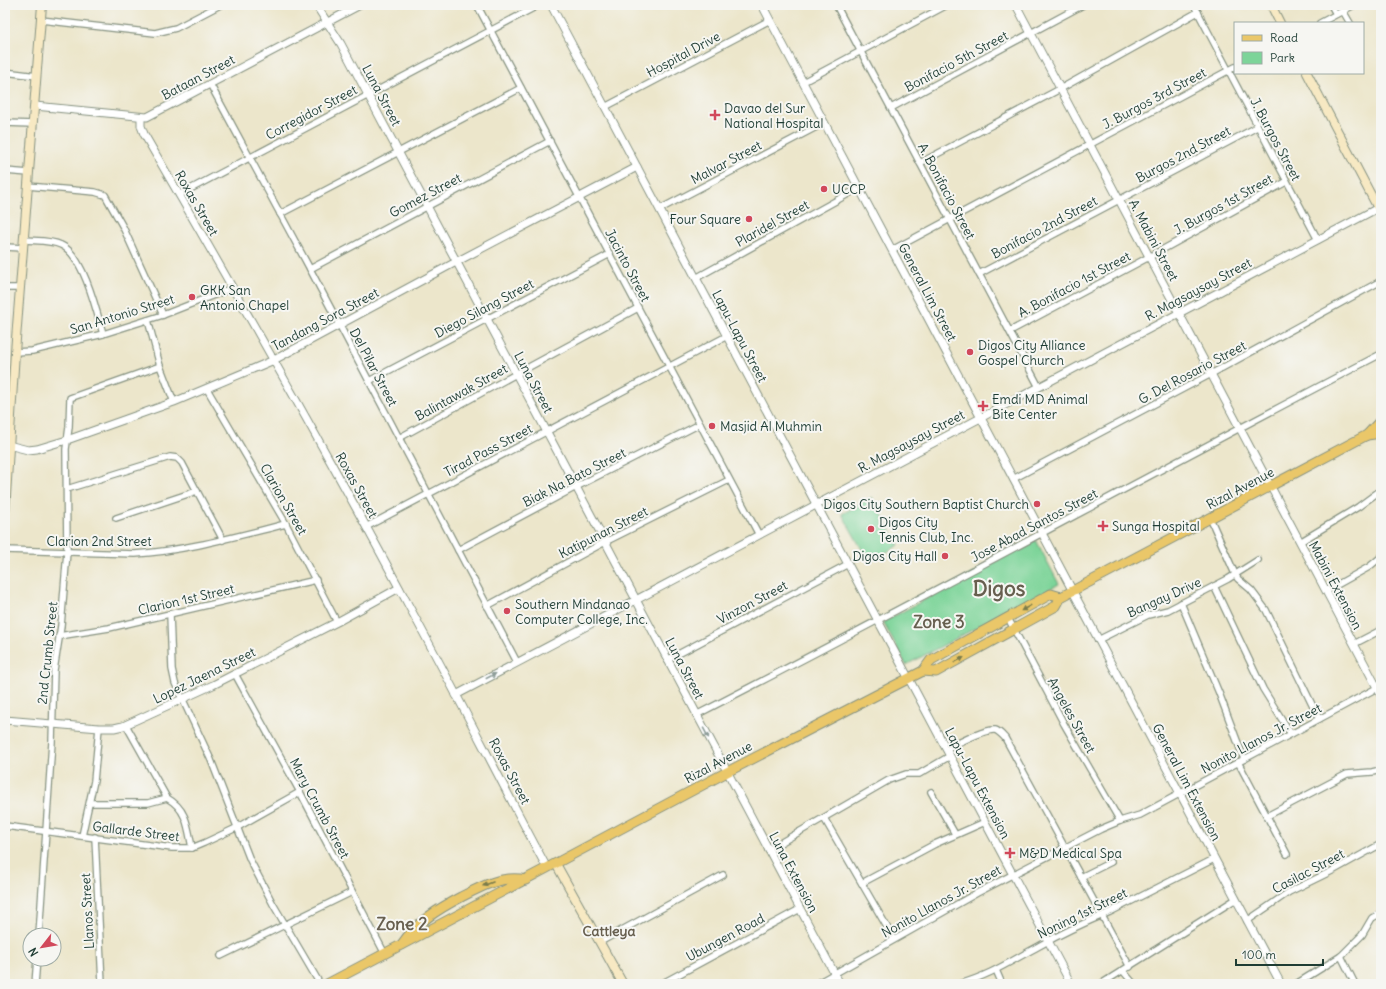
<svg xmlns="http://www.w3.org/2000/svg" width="1386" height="989" font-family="Delius,sans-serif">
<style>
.green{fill:#7dd499;stroke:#4e8866}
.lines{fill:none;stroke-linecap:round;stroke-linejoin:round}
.minor-casing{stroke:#869280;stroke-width:8}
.tertiary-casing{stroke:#869280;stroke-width:9}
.secondary-casing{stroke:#869280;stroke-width:10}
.primary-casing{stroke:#869280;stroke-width:11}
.minor{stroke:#fff;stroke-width:5.5}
.tertiary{stroke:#fff;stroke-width:7}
.secondary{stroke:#f7e9c3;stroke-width:8}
.primary{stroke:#eac769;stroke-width:9}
.oneway{fill:#7a7b4c}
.oneway2{fill:#8f9e9a}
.poi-dot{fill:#d1495b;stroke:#f6f6f2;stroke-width:1.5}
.labels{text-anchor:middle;stroke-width:4;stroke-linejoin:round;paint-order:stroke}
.street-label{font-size:13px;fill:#1f3d34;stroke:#f6f6f2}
.poi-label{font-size:13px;fill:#1f3d34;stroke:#f6f6f2;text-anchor:start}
.neighbourhood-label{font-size:14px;font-weight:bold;fill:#675f4f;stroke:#f6f6f2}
.district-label{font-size:17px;font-weight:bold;fill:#675f4f;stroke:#f6f6f2}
.town-label{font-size:21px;font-weight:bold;fill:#675f4f;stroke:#f6f6f2}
</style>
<rect width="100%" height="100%" fill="#f6f6f2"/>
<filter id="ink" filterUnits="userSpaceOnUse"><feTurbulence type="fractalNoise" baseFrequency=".025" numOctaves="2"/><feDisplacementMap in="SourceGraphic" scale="8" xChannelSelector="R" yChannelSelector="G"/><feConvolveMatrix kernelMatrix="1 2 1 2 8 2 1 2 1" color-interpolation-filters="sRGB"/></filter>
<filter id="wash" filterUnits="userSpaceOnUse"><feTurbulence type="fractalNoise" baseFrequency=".012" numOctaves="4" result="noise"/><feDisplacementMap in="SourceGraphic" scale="16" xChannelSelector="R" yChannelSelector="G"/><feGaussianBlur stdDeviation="0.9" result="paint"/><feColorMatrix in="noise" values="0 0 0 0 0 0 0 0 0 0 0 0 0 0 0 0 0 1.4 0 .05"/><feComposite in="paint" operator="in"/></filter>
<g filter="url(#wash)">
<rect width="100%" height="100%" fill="#ece6cb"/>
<g class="green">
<polygon points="872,497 899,545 869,562 842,514"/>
<polygon points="1036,540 1059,584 906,665 883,622"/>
</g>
</g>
<g filter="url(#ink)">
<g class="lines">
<defs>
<g id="minor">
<polyline points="477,5 759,535"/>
<polyline points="836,5 1039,387"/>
<polyline points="1194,5 1318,240"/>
<polyline points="1331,5 1336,14"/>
<polyline points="1343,11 1350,23"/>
<polyline points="41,20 155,33 176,28 220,5"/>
<polyline points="1320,23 1354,5"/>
<polyline points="5,72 37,76"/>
<polyline points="803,82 947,5"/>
<polyline points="210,84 310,269 517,662"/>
<polyline points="605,107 770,20"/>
<polyline points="891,108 1083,5"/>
<polyline points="5,123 33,124"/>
<polyline points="920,163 1060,89 1198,12"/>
<polyline points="5,171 29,173"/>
<polyline points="28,186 95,192 105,195 123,227 163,315"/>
<polyline points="179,195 539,5"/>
<polyline points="660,209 824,123"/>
<polyline points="280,214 521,88"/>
<path d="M24,240c12,1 27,0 37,5 22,9 36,67 42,89"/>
<polyline points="5,247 24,248"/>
<polyline points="892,250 1235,67"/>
<polyline points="310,269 550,141"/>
<polyline points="979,274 1257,127"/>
<polyline points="696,278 859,188"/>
<polyline points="5,288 20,288"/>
<polyline points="148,320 160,366 174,402"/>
<polyline points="1010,331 1149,257 1286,182"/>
<polyline points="15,352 32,351 103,334 163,315 232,288"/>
<polyline points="369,381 610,254"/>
<polyline points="207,389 286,524 337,622"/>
<polyline points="399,438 516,374 638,308"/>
<polyline points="1013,479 1211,374 1381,281"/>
<polyline points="67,489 170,457 177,458 182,463 223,540"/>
<polyline points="116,518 197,491"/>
<polyline points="1210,518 1235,574 1238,579 1251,590 1266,610 1319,719"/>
<polyline points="366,527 727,336"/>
<polyline points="1300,542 1358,507 1381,490"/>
<path d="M5,550l130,4c50,-3 102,-18 151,-30"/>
<polyline points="458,550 576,487 700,424"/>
<polyline points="1214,586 1263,689 1291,734"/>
<polyline points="1326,591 1369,567 1381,557"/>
<polyline points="1181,603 1219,693 1244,759"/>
<polyline points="487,606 605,542 729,480"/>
<polyline points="170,614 172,669 175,683 211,760 250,860 273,904 320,984"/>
<polyline points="1008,618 1064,724 1120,821"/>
<polyline points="59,636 109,628 316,580"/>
<polyline points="1098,640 1148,615 1168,610 1228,579 1258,560"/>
<polyline points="1354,644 1381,630"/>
<polyline points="667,660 848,564"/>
<polyline points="235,674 300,792 385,954"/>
<path d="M696,715c230,-118 456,-242 685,-361"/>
<path d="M126,725l41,73c20,11 21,29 25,50"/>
<path d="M946,749c11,-5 38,-20 49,-19 4,1 7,5 10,8l125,229"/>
<polyline points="1238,762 1287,854"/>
<polyline points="931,792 955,834"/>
<polyline points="90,803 148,803 167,798"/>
<polyline points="1267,816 1347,774 1372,772 1381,770"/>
<polyline points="824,818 894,939"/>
<polyline points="5,826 172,848 192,848 204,843 236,828 300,792"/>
<polyline points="82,836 94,781 99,728"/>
<polyline points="95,837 102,984"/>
<polyline points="768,850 889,780 906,774 919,774 950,756"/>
<polyline points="1081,877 1111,862"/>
<polyline points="862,883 935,844 985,822"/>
<polyline points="1247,921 1289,892 1334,870 1381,844"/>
<polyline points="39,935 52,742 54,670 61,626 67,552 66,449 69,427 70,398 160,366"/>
<polyline points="600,942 723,875"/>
<polyline points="221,956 352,892"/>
<polyline points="1341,956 1355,984"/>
<polyline points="996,970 1002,984"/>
<polyline points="1123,971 1134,984"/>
<polyline points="35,984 37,959"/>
<polyline points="661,984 800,909"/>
<polyline points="816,984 977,893 1101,829 1120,821 1140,815 1377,688"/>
<path d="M959,984c30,-8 52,-23 80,-38 23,-13 47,-24 71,-34l104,-53"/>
<polyline points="1101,984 1236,899"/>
<polyline points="1296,984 1341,956 1362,935 1372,918 1381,913"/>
</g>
<g id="tertiary">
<polyline points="316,5 341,44 840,984"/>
<polyline points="551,5 1071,984"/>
<polyline points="762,5 1281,984"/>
<polyline points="1016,5 1381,695"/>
<polyline points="35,106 147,117 360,5"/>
<path d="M141,117v9l3,8c91,157 181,314 266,474 47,86 91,174 137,260"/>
<polyline points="8,445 28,450 37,449 67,440 174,402 274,360 456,262 637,167"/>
<polyline points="456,695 1378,208"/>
<polyline points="5,720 99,728 114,728 123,726 213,685 337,622 399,588"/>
</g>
<g id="secondary">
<polyline points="1271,5 1280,23"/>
<polyline points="1307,73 1381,214"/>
<polyline points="5,512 15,352 42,5"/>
<polyline points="556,864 623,984"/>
</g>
<g id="primary">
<polyline points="1367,435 1381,433"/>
<polyline points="923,671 936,672 1056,606 1061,597 1367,435 1381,420"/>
<path d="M402,944c15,-22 36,-35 59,-47 21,-11 41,-22 65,-17"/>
<polyline points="327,984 547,868 727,772 923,671 931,660 1051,594 1061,597"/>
</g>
</defs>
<use href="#minor" class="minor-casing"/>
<use href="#tertiary" class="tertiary-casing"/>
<use href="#secondary" class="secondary-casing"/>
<use href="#primary" class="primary-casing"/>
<use href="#minor" class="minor"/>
<use href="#tertiary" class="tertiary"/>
<use href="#secondary" class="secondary"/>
<use href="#primary" class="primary"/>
</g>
<defs><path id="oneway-solid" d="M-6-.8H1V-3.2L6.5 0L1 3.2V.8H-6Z"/></defs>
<g class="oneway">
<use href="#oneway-solid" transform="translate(1026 608) rotate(151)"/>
<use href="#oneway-solid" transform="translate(959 660) rotate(-28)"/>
<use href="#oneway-solid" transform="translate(488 884) rotate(159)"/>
</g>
<g class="oneway2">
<use href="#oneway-solid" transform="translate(491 676) rotate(-28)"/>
<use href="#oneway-solid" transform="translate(706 733) rotate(62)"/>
</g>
</g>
<g class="poi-dot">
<path d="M713 109h4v4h4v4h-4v4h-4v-4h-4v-4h4z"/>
<circle cx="824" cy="189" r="4"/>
<circle cx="749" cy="219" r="4"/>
<circle cx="192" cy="297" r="4"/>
<circle cx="970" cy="352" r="4"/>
<path d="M981 400h4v4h4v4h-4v4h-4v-4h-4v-4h4z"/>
<circle cx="712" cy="426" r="4"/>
<circle cx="1037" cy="504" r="4"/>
<path d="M1101 520h4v4h4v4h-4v4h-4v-4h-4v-4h4z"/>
<circle cx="871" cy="529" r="4"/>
<circle cx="945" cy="556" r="4"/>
<circle cx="507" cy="611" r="4"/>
<path d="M1008 847h4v4h4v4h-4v4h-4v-4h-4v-4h4z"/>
</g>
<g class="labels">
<g class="street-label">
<text transform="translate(683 54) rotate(-28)" y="5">Hospital Drive</text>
<text transform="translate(956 61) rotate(-28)" y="5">Bonifacio 5th Street</text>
<text transform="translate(198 77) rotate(-28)" y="5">Bataan Street</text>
<text transform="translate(382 95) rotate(62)" y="5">Luna Street</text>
<text transform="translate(1154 98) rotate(-28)" y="5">J. Burgos 3rd Street</text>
<text transform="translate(311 112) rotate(-28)" y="5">Corregidor Street</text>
<text transform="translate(1276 139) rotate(62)" y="5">J. Burgos Street</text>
<text transform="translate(1183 154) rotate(-28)" y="5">Burgos 2nd Street</text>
<text transform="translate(726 162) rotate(-28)" y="5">Malvar Street</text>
<text transform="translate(947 191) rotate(62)" y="5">A. Bonifacio Street</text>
<text transform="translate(425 195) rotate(-28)" y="5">Gomez Street</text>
<text transform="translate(197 203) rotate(60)" y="5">Roxas Street</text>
<text transform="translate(1223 204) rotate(-29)" y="5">J. Burgos 1st Street</text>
<text transform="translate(772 223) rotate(-29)" y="5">Plaridel Street</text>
<text transform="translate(1044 227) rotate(-28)" y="5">Bonifacio 2nd Street</text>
<text transform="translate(1154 240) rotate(62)" y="5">A. Mabini Street</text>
<text transform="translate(628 265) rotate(62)" y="5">Jacinto Street</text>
<text transform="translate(1074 284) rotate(-28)" y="5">A. Bonifacio 1st Street</text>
<text transform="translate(1198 289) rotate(-28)" y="5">R. Magsaysay Street</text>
<text transform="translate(928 292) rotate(62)" y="5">General Lim Street</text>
<text transform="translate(484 308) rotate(-28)" y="5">Diego Silang Street</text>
<text transform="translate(122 314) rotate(-17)" y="5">San Antonio Street</text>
<text transform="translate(325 319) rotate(-28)" y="5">Tandang Sora Street</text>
<text transform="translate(740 336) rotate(62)" y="5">Lapu-Lapu Street</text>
<text transform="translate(374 367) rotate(62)" y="5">Del Pilar Street</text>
<text transform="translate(1192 372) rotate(-28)" y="5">G. Del Rosario Street</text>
<text transform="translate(534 382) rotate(62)" y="5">Luna Street</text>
<text transform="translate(461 392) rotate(-29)" y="5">Balintawak Street</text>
<text transform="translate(911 441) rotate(-28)" y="5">R. Magsaysay Street</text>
<text transform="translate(488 450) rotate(-28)" y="5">Tirad Pass Street</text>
<text transform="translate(574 477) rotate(-27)" y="5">Biak Na Bato Street</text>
<text transform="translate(357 485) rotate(61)" y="5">Roxas Street</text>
<text transform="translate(1240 488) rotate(-28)" y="5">Rizal Avenue</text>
<text transform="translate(284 499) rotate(60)" y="5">Clarion Street</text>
<text transform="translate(1034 525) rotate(-28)" y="5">Jose Abad Santos Street</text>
<text transform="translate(603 532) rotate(-27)" y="5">Katipunan Street</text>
<text x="99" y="546">Clarion 2nd Street</text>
<text transform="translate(1336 585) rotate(62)" y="5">Mabini Extension</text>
<text transform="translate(1164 597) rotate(-24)" y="5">Bangay Drive</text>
<text transform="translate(186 599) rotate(-13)" y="5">Clarion 1st Street</text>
<text transform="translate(752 602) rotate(-28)" y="5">Vinzon Street</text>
<text transform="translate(47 653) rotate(-84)" y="5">2nd Crumb Street</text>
<text transform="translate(685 668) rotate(62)" y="5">Luna Street</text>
<text transform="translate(204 675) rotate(-26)" y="5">Lopez Jaena Street</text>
<text transform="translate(1072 715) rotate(61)" y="5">Angeles Street</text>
<text transform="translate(1261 738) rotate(-28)" y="5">Nonito Llanos Jr. Street</text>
<text transform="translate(718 762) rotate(-28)" y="5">Rizal Avenue</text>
<text transform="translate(510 771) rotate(62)" y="5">Roxas Street</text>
<text transform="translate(1187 782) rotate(62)" y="5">General Lim Extension</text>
<text transform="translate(978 783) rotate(62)" y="5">Lapu-Lapu Extension</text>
<text transform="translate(320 808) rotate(62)" y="5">Mary Crumb Street</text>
<text transform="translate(136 831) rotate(7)" y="5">Gallarde Street</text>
<text transform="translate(1308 871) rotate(-28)" y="5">Casilac Street</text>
<text transform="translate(794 872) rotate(62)" y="5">Luna Extension</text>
<text transform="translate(941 901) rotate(-29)" y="5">Nonito Llanos Jr. Street</text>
<text transform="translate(87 911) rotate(-93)" y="5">Llanos Street</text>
<text transform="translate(1082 913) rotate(-26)" y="5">Noning 1st Street</text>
<text transform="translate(725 937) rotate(-28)" y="5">Ubungen Road</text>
</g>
<g class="poi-label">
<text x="724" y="113">Davao del Sur<tspan x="724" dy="15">National Hospital</tspan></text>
<text x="832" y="194">UCCP</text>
<text x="741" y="224" text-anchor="end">Four Square</text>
<text x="200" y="295">GKK San<tspan x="200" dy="15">Antonio Chapel</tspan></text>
<text x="978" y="350">Digos City Alliance<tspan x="978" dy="15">Gospel Church</tspan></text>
<text x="992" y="404">Emdi MD Animal<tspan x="992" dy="15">Bite Center</tspan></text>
<text x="720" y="431">Masjid Al Muhmin</text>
<text x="1029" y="509" text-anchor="end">Digos City Southern Baptist Church</text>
<text x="879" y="527">Digos City<tspan x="879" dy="15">Tennis Club, Inc.</tspan></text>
<text x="1112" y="531">Sunga Hospital</text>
<text x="937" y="561" text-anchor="end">Digos City Hall</text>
<text x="515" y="609">Southern Mindanao<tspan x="515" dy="15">Computer College, Inc.</tspan></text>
<text x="1019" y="858">M&amp;D Medical Spa</text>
</g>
<g class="neighbourhood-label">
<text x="609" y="936">Cattleya</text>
</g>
<g class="district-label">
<text x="939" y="628">Zone 3</text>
<text x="402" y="930">Zone 2</text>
</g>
<g class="town-label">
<text x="999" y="596">Digos</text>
</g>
</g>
<rect width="1386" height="989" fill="none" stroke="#f6f6f2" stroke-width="20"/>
<rect x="1234" y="22" width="130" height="52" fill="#f6f6f2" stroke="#a0aca6"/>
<rect x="1242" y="35" width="20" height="6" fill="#eac769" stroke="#a0aca6"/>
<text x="1270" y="42" font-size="12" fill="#1f3d34">Road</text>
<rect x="1242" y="52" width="20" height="12" fill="#7dd499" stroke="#a0aca6"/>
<text x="1270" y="62" font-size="12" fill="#1f3d34">Park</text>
<g transform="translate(42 947) rotate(239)"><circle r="19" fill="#f6f6f2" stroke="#a0aca6"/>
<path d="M0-3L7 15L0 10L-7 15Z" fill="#d1495b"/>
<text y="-6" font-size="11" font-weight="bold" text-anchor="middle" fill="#1f3d34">N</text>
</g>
<path d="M1236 959v6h87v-6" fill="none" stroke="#1f3d34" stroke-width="2"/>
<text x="1242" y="959" font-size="12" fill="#1f3d34" stroke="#f6f6f2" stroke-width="3" paint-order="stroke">100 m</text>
</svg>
